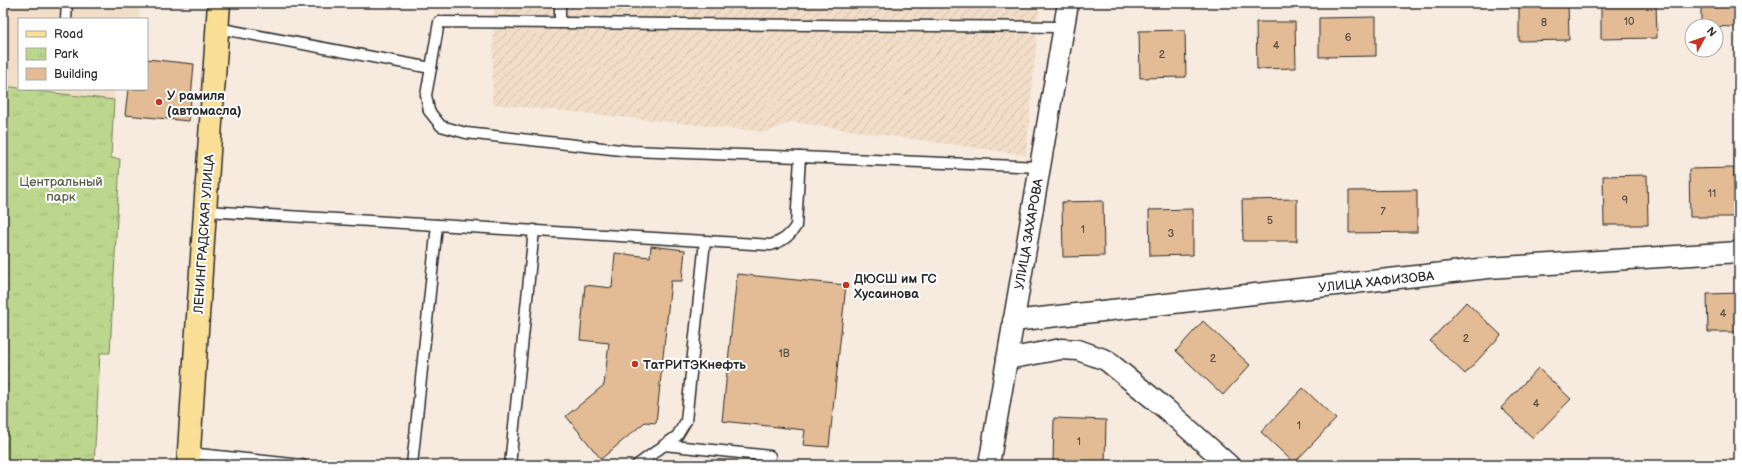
<svg xmlns="http://www.w3.org/2000/svg" width="1742" height="468" font-family="'Balsamiq Sans',sans-serif">
<style>
.built{fill:#f1ddc8}
.industrial{fill:url(#industrial-furrows)}
.park{fill:url(#park-tufts);stroke:#74805c}
.building{fill:#e3bb94;stroke:#2b2b2b}
.lines{fill:none;stroke-linecap:round;stroke-linejoin:round}
.lane-casing{stroke:#2b2b2b;stroke-width:13}
.street-casing{stroke:#2b2b2b;stroke-width:23}
.primary-casing{stroke:#2b2b2b;stroke-width:25}
.lane{stroke:#fff;stroke-width:10}
.street{stroke:#fff;stroke-width:20}
.primary{stroke:#fbdf96;stroke-width:22}
.poi-dot{fill:#c8321e;stroke:#fff;stroke-width:1.5}
.labels{text-anchor:middle;stroke-width:4;stroke-linejoin:round;paint-order:stroke}
.number-label{font-size:11px;fill:#594f45}
.poi-label{font-size:13px;font-weight:bold;fill:#2b2b2b;stroke:#fff;text-anchor:start}
.park-label{font-size:13px;fill:#575e48;stroke:#fff}
.street-label{font-size:13px;fill:#2b2b2b;stroke:#fff}
</style>
<defs>
<pattern id="industrial-furrows" width="10" height="10" patternUnits="userSpaceOnUse"><rect width="10" height="10" fill="#f1ddc8"/><path d="M-1 1l2-2M0 10L10 0M9 11l2-2" fill="none" stroke="#cfbeac"/></pattern>
<pattern id="park-tufts" width="24" height="20" patternUnits="userSpaceOnUse"><rect width="24" height="20" fill="#bdd68d"/><path d="M3 7l-1-3M5 7V3M7 7l1-3M15 17l-1-3M17 17v-4M19 17l1-3" fill="none" stroke="#a3b87a"/></pattern>
</defs>
<rect width="100%" height="100%" fill="#f7ebdf"/>
<filter id="ink" filterUnits="userSpaceOnUse"><feTurbulence type="fractalNoise" baseFrequency=".025" numOctaves="2"/><feDisplacementMap in="SourceGraphic" scale="8" xChannelSelector="R" yChannelSelector="G"/><feConvolveMatrix kernelMatrix="1 2 1 2 8 2 1 2 1" color-interpolation-filters="sRGB"/></filter>
<g filter="url(#ink)">
<g class="built">
<polygon points="3,3 140,3 139,19 19,19 19,88 3,86"/>
<polygon points="30,89 115,89 114,100"/>
</g>
<polygon class="industrial" points="494,3 1040,3 1026,155 792,122 766,132 492,104"/>
<polygon class="park" points="3,86 19,88 19,89 114,100 111,158 120,159 110,353 100,353 94,465 3,465"/>
<g class="building">
<polygon points="1519,3 1568,3 1569,40 1519,41"/>
<polygon points="1601,3 1656,3 1657,38 1601,39"/>
<polygon points="1701,3 1739,3 1739,27 1701,26"/>
<polygon points="1376,17 1376,56 1319,57 1319,18"/>
<polygon points="1256,22 1295,22 1296,68 1257,69"/>
<polygon points="1185,30 1186,77 1140,78 1139,31"/>
<polygon points="147,59 194,64 189,121 125,115 128,89 147,89"/>
<polygon points="1734,168 1735,217 1690,217 1689,169"/>
<polygon points="1647,175 1648,225 1604,225 1603,176"/>
<polygon points="1417,190 1417,232 1349,233 1349,191"/>
<polygon points="1297,199 1297,241 1243,241 1242,200"/>
<polygon points="1103,201 1104,256 1063,257 1062,202"/>
<polygon points="1193,209 1193,255 1150,256 1149,210"/>
<polygon points="651,246 685,250 682,281 671,281 656,423 645,422 601,459 566,416 604,385 609,343 580,340 585,285 612,288 615,253 650,257"/>
<polygon points="737,274 846,285 829,447 803,445 805,430 722,421"/>
<polygon points="1739,293 1739,332 1708,332 1707,294"/>
<polygon points="1466,302 1501,335 1465,374 1430,341"/>
<polygon points="1203,321 1250,365 1223,395 1176,351"/>
<polygon points="1538,368 1571,399 1533,438 1501,408"/>
<polygon points="1303,388 1336,419 1294,463 1261,432"/>
<polygon points="1054,418 1106,420 1105,464 1053,462"/>
</g>
<g class="lines">
<defs>
<g id="lane">
<polyline points="3,7 3,3"/>
<polyline points="66,19 67,3"/>
<polyline points="560,23 560,3"/>
<polyline points="217,28 431,68 439,22 1063,27"/>
<polyline points="431,68 426,95 429,111 441,126 466,133 630,151 800,157"/>
<path d="M205,211l566,34c11,-4 18,-8 25,-19l4,-69 240,10"/>
<polyline points="664,445 770,456"/>
<polyline points="189,453 302,465"/>
<polyline points="412,465 437,225"/>
<polyline points="510,465 534,230"/>
<polyline points="637,465 677,436 686,421 705,241"/>
</g>
<g id="street">
<polyline points="1013,321 1488,268 1739,252"/>
<polyline points="1007,359 1061,349 1078,350 1106,360 1167,410 1229,465"/>
<polyline points="989,465 1068,3"/>
</g>
<polyline id="primary" points="188,465 219,3"/>
</defs>
<use href="#lane" class="lane-casing"/>
<use href="#street" class="street-casing"/>
<use href="#primary" class="primary-casing"/>
<use href="#lane" class="lane"/>
<use href="#street" class="street"/>
<use href="#primary" class="primary"/>
</g>
</g>
<g class="poi-dot">
<circle cx="159" cy="102" r="4"/>
<circle cx="846" cy="285" r="4"/>
<circle cx="635" cy="364" r="4"/>
</g>
<g class="labels">
<g class="number-label">
<text x="1629" y="25">10</text>
<text x="1544" y="26">8</text>
<text x="1348" y="41">6</text>
<text x="1276" y="49">4</text>
<text x="1162" y="58">2</text>
<text x="1712" y="197">11</text>
<text x="1625" y="204">9</text>
<text x="1383" y="215">7</text>
<text x="1270" y="224">5</text>
<text x="1083" y="233">1</text>
<text x="1171" y="237">3</text>
<text x="1723" y="317">4</text>
<text x="1466" y="342">2</text>
<text x="784" y="357">1В</text>
<text x="1213" y="362">2</text>
<text x="1536" y="407">4</text>
<text x="1299" y="429">1</text>
<text x="1079" y="445">1</text>
</g>
<g class="poi-label">
<text x="167" y="100">У рамиля<tspan x="167" dy="15">(автомасла)</tspan></text>
<text x="854" y="283">ДЮСШ им ГС<tspan x="854" dy="15">Хусаинова</tspan></text>
<text x="643" y="369">ТатРИТЭКнефть</text>
</g>
<g class="park-label">
<text x="61" y="186">Центральный<tspan x="61" dy="15">парк</tspan></text>
</g>
<g class="street-label">
<text transform="translate(203 234) rotate(-86)" y="5">ЛЕНИНГРАДСКАЯ УЛИЦА</text>
<text transform="translate(1028 234) rotate(-80)" y="5">УЛИЦА ЗАХАРОВА</text>
<text transform="translate(1376 281) rotate(-6)" y="5">УЛИЦА ХАФИЗОВА</text>
</g>
</g>
<rect width="1742" height="468" fill="none" stroke="#fff" stroke-width="16"/>
<rect x="8" y="8" width="1726" height="452" fill="none" stroke="#2b2b2b" stroke-width="1.5" filter="url(#ink)"/>
<rect x="18" y="18" width="130" height="72" fill="#ffffff" stroke="#aaaaaa"/>
<rect x="26" y="31" width="20" height="6" fill="#fbdf96" stroke="#aaaaaa"/>
<text x="54" y="38" font-size="12" fill="#2b2b2b">Road</text>
<rect x="26" y="48" width="20" height="12" fill="url(#park-tufts)" stroke="#aaaaaa"/>
<text x="54" y="58" font-size="12" fill="#2b2b2b">Park</text>
<rect x="26" y="68" width="20" height="12" fill="#e3bb94" stroke="#aaaaaa"/>
<text x="54" y="78" font-size="12" fill="#2b2b2b">Building</text>
<g transform="translate(1704 38) rotate(50)"><circle r="19" fill="#ffffff" stroke="#aaaaaa"/>
<path d="M0-3L7 15L0 10L-7 15Z" fill="#c8321e"/>
<text y="-6" font-size="11" font-weight="bold" text-anchor="middle" fill="#2b2b2b">N</text>
</g>
</svg>
